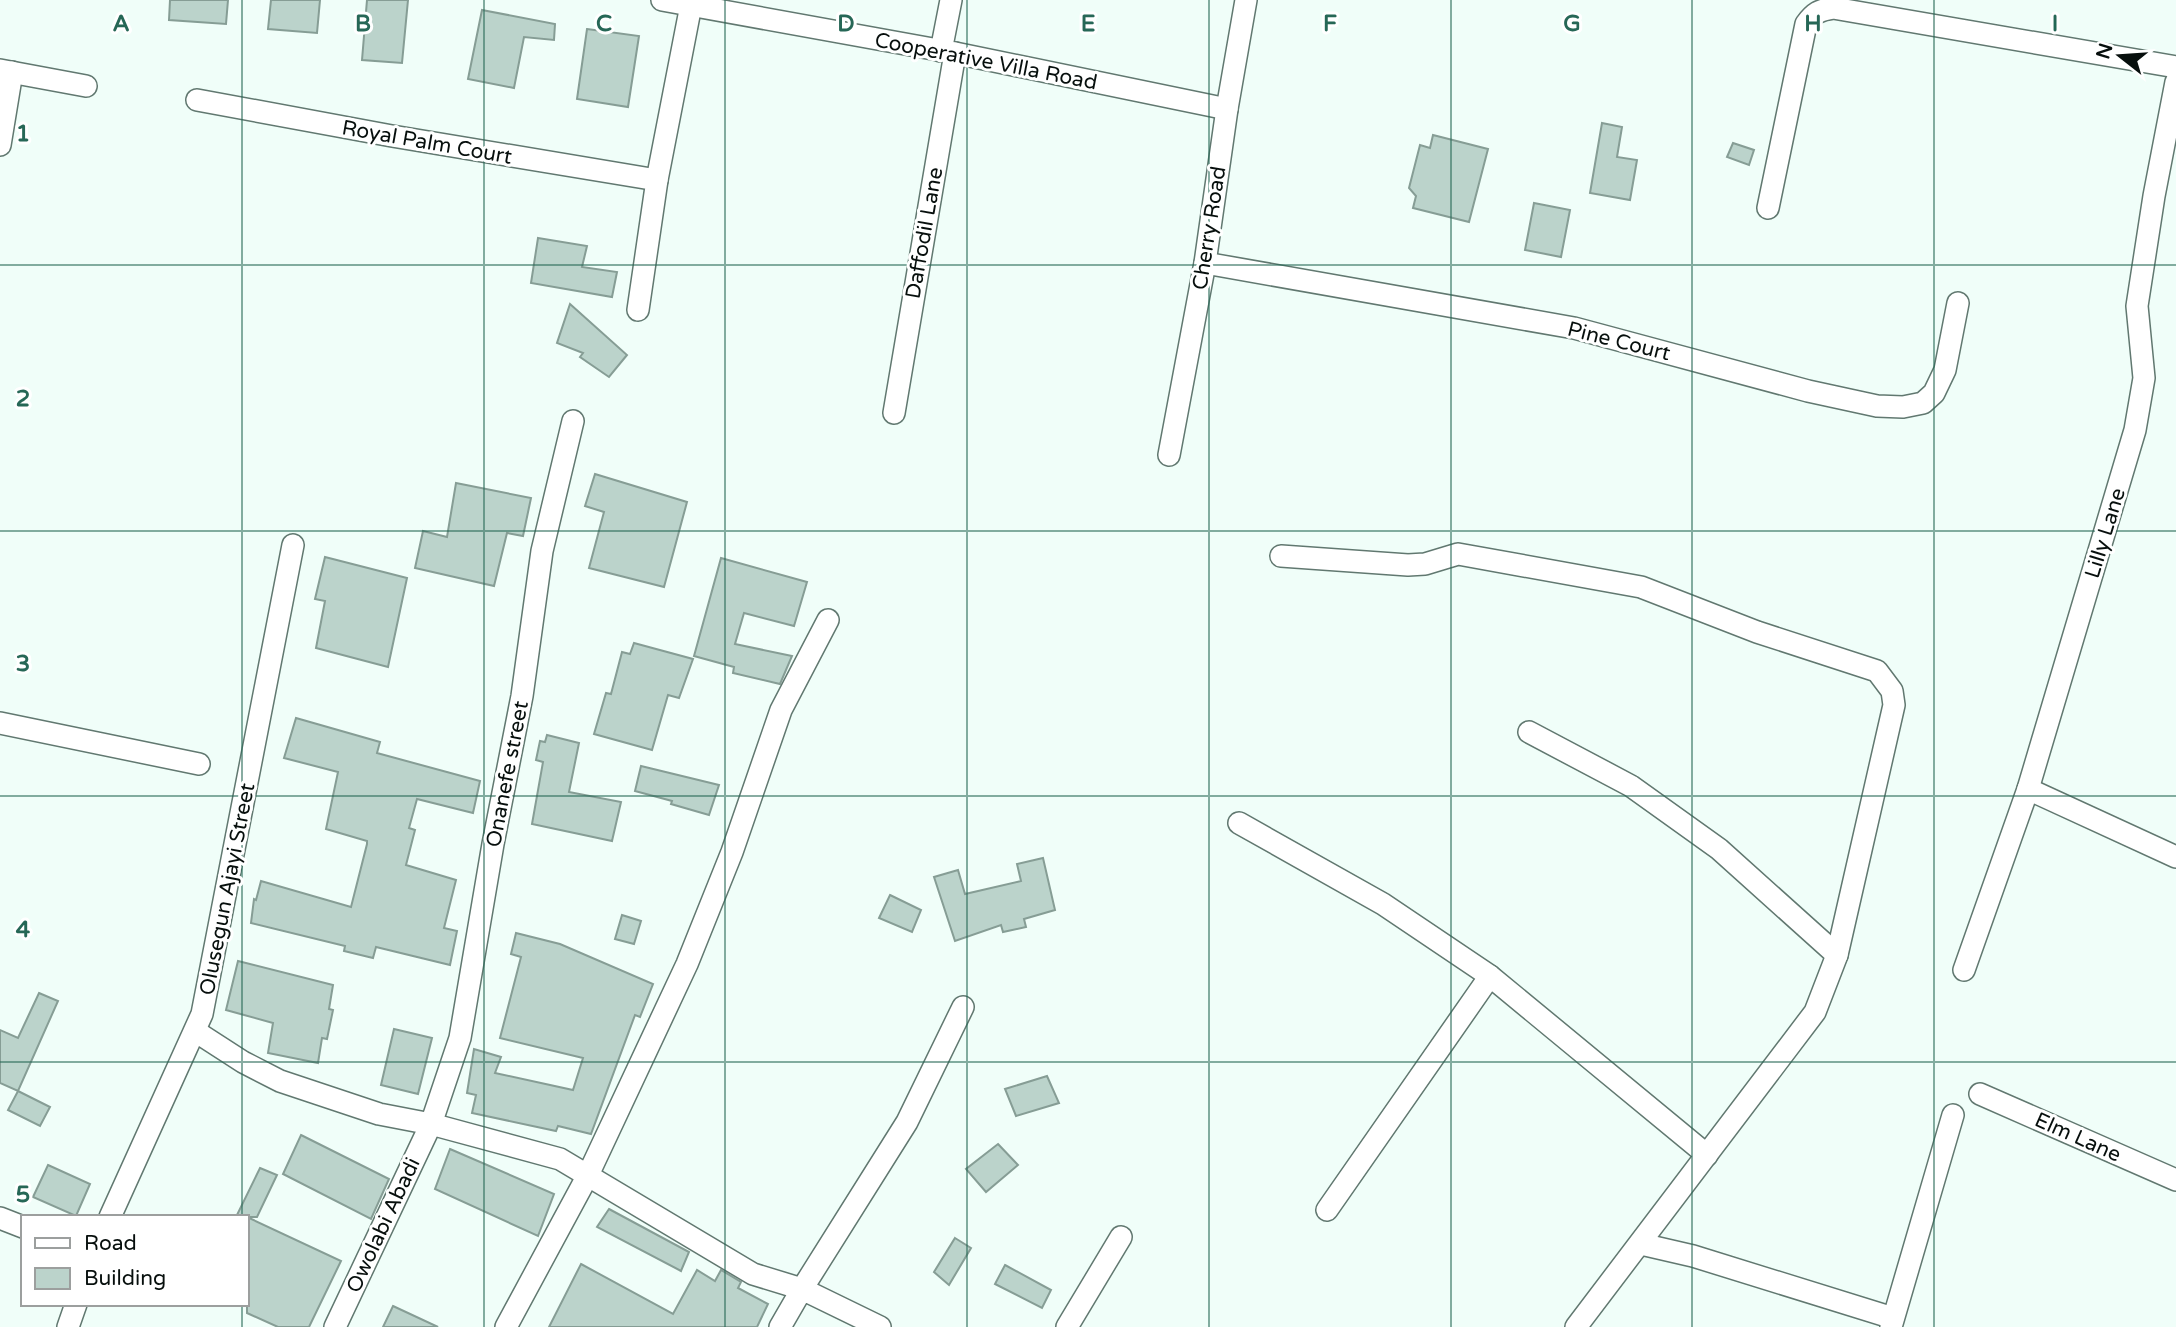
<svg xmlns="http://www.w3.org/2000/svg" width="2176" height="1327" font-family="'Varela Round',sans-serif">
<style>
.building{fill:#bbd3cb;stroke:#869d95;stroke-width:2}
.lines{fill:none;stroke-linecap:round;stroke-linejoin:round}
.street-casing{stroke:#617870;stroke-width:24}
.street{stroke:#fff;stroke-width:21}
.grid{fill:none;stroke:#266756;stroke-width:2;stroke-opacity:0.55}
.labels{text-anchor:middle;stroke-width:6;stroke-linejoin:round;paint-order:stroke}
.street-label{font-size:21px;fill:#070f0d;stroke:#fff}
.grid-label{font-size:23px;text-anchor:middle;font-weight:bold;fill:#266756;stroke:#fff;stroke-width:6;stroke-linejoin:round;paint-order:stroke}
</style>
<rect width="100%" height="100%" fill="#f0fef9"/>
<g class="building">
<polygon points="170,0 228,0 226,24 169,20"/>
<polygon points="271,0 320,0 317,33 268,29"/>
<polygon points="367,0 408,0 402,63 362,60"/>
<polygon points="482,10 555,24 554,40 524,37 514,88 468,79"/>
<polygon points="587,29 639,36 628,107 577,99"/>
<polygon points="1602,123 1622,127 1617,157 1637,160 1630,200 1590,193"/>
<polygon points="1433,135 1488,149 1469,222 1413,208 1416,196 1409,188 1420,145 1430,148"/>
<polygon points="1733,143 1754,150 1749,165 1727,157"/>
<polygon points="1534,203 1570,210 1561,257 1525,250"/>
<polygon points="538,238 587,246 582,267 617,272 612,297 531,283"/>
<polygon points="570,304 627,355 609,377 580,357 583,353 557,343"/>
<polygon points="595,474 687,502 664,587 589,568 604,512 585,506"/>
<polygon points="456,483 531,498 523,536 507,533 494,586 415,568 423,531 447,537"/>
<polygon points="325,557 407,578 388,667 316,648 325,601 315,599"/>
<polygon points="721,558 807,582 794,626 744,613 735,644 792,656 780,684 733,673 734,667 694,656"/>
<polygon points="634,643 693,659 679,698 668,695 652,750 594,734 606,693 611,694 622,652 630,654"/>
<polygon points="296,718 380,742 377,753 480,781 473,813 417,799 409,828 415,830 406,865 456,880 444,928 457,931 450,965 376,947 373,958 344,951 345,946 251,923 254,899 256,900 261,881 351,907 367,844 367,841 326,829 338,772 284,758"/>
<polygon points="547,735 579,743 569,792 621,802 612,841 532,824 543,762 536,760 540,741 545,742"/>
<polygon points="641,766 719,785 709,815 671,804 672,801 635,791"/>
<polygon points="1043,858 1055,910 1024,919 1026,927 1003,932 1001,925 955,941 934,877 958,870 965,894 1021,881 1017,864"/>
<polygon points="890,895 921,910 912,932 879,918"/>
<polygon points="622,915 641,921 634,944 615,939"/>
<polygon points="516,933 560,944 653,984 640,1017 635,1015 591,1134 558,1126 556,1131 472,1113 476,1095 467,1093 474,1049 501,1057 495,1073 573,1090 583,1058 500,1038 521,957 511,954"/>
<polygon points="238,961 333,985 329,1009 333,1010 327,1039 322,1038 318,1063 268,1053 273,1023 226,1010"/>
<polygon points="39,993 58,1001 18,1091 0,1083 0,1030 18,1038"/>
<polygon points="394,1029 432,1038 418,1094 381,1085"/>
<polygon points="1047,1076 1059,1103 1016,1116 1005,1089"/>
<polygon points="18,1091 50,1107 40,1126 8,1110"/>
<polygon points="301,1135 389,1179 371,1219 283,1174"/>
<polygon points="998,1144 1018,1165 986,1192 966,1169"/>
<polygon points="450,1149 554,1194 538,1236 435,1189"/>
<polygon points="48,1165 90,1184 76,1216 33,1197"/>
<polygon points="260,1168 277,1175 257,1217 236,1217"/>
<polygon points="609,1209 689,1252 681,1271 597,1227"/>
<polygon points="247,1217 341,1261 309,1327 278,1327 247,1313"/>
<polygon points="955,1238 971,1248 949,1285 934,1272"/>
<polygon points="581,1264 673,1314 697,1270 715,1281 721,1270 741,1282 738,1288 768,1304 757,1327 549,1327"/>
<polygon points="1005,1265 1051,1290 1042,1308 995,1284"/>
<polygon points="393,1306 438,1327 383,1327"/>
</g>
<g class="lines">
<defs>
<g id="street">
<polyline points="662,0 955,53 1227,109"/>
<polyline points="941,51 951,0"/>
<polyline points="0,70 86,86"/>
<polyline points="197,100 392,136 657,180"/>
<polyline points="0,145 12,72"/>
<path d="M1768,208l38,-184c8,-11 13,-14 27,-16l343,59"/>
<polyline points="1205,263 1574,328 1808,391 1877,406 1903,407 1923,403 1934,393 1945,370 1958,303"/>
<polyline points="638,310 657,180 691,5"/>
<polyline points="894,413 955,53"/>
<polyline points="1169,455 1205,263 1227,109 1246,0"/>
<polyline points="1281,556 1408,565 1425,564 1458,554 1641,587 1757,632 1877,671 1892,691 1894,705 1837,955 1815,1012 1576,1327"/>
<polyline points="0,723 199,764"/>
<polyline points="1529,732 1631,786 1719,849 1837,955"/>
<polyline points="2028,789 2176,857"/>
<polyline points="1239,823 1383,904 1490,976 1707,1155"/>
<polyline points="1964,970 2028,789 2135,430 2144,378 2137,306 2154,196 2176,82"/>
<polyline points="195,1031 243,1062 280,1081 379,1114 431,1124 560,1159 753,1274 802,1289 907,1122 963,1007"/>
<polyline points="1980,1094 2176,1180"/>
<polyline points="1327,1210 1490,976"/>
<polyline points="110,1217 202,1014 293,545"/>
<polyline points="0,1218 23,1227"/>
<polyline points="1641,1244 1693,1256 1893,1318"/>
<polyline points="68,1327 76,1304"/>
<polyline points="335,1327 431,1124 460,1038 493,844 522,696 542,551 573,421"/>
<polyline points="506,1327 588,1175 687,964 732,852 781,710 828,620"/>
<polyline points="780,1327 802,1289 880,1327"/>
<polyline points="1067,1327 1121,1237"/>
<polyline points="1891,1327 1953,1115"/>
</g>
</defs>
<use href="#street" class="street-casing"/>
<use href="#street" class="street"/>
</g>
<path class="grid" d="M242,0v1217M484,0v1327M725,0v1327M967,0v1327M1209,0v1327M1451,0v1327M1692,0v1327M1934,0v1327M0,265h2176M0,531h2176M0,796h2176M0,1062h2176M242,1304v23"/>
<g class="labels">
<g class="street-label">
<text transform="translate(986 61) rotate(11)" y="7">Cooperative Villa Road</text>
<text transform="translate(427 142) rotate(10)" y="7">Royal Palm Court</text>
<text transform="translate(1209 228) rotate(-81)" y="7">Cherry Road</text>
<text transform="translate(924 233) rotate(-80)" y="7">Daffodil Lane</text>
<text transform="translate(1619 341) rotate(14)" y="7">Pine Court</text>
<text transform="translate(2105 533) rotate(-73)" y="7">Lilly Lane</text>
<text transform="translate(507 774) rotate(-79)" y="7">Onanefe street</text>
<text transform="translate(227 889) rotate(-79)" y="7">Olusegun Ajayi Street</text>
<text transform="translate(2078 1137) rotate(24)" y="7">Elm Lane</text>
<text transform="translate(383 1225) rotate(-65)" y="7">Owolabi Abadi</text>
</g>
</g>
<g class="grid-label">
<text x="121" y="31">A</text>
<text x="363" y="31">B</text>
<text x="604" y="31">C</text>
<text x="846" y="31">D</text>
<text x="1088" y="31">E</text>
<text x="1330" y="31">F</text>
<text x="1572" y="31">G</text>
<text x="1813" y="31">H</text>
<text x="2055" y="31">I</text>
<text x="23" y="141">1</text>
<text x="23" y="406">2</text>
<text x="23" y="671">3</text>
<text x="23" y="937">4</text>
<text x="23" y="1202">5</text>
</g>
<rect x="21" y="1215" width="228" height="91" fill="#ffffff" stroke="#9c9f9e" stroke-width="2"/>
<rect x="35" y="1238" width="35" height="10" fill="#ffffff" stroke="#9c9f9e" stroke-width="2"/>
<text x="84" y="1250" font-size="21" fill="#070f0d">Road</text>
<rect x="35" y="1268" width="35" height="21" fill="#bbd3cb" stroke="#9c9f9e" stroke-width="2"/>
<text x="84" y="1285" font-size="21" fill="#070f0d">Building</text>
<g transform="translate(2120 56) rotate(287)" stroke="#ffffff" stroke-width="5" paint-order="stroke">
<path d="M0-5L12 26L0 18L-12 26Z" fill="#070f0d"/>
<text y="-10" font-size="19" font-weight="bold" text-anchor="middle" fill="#070f0d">N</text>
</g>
</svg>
